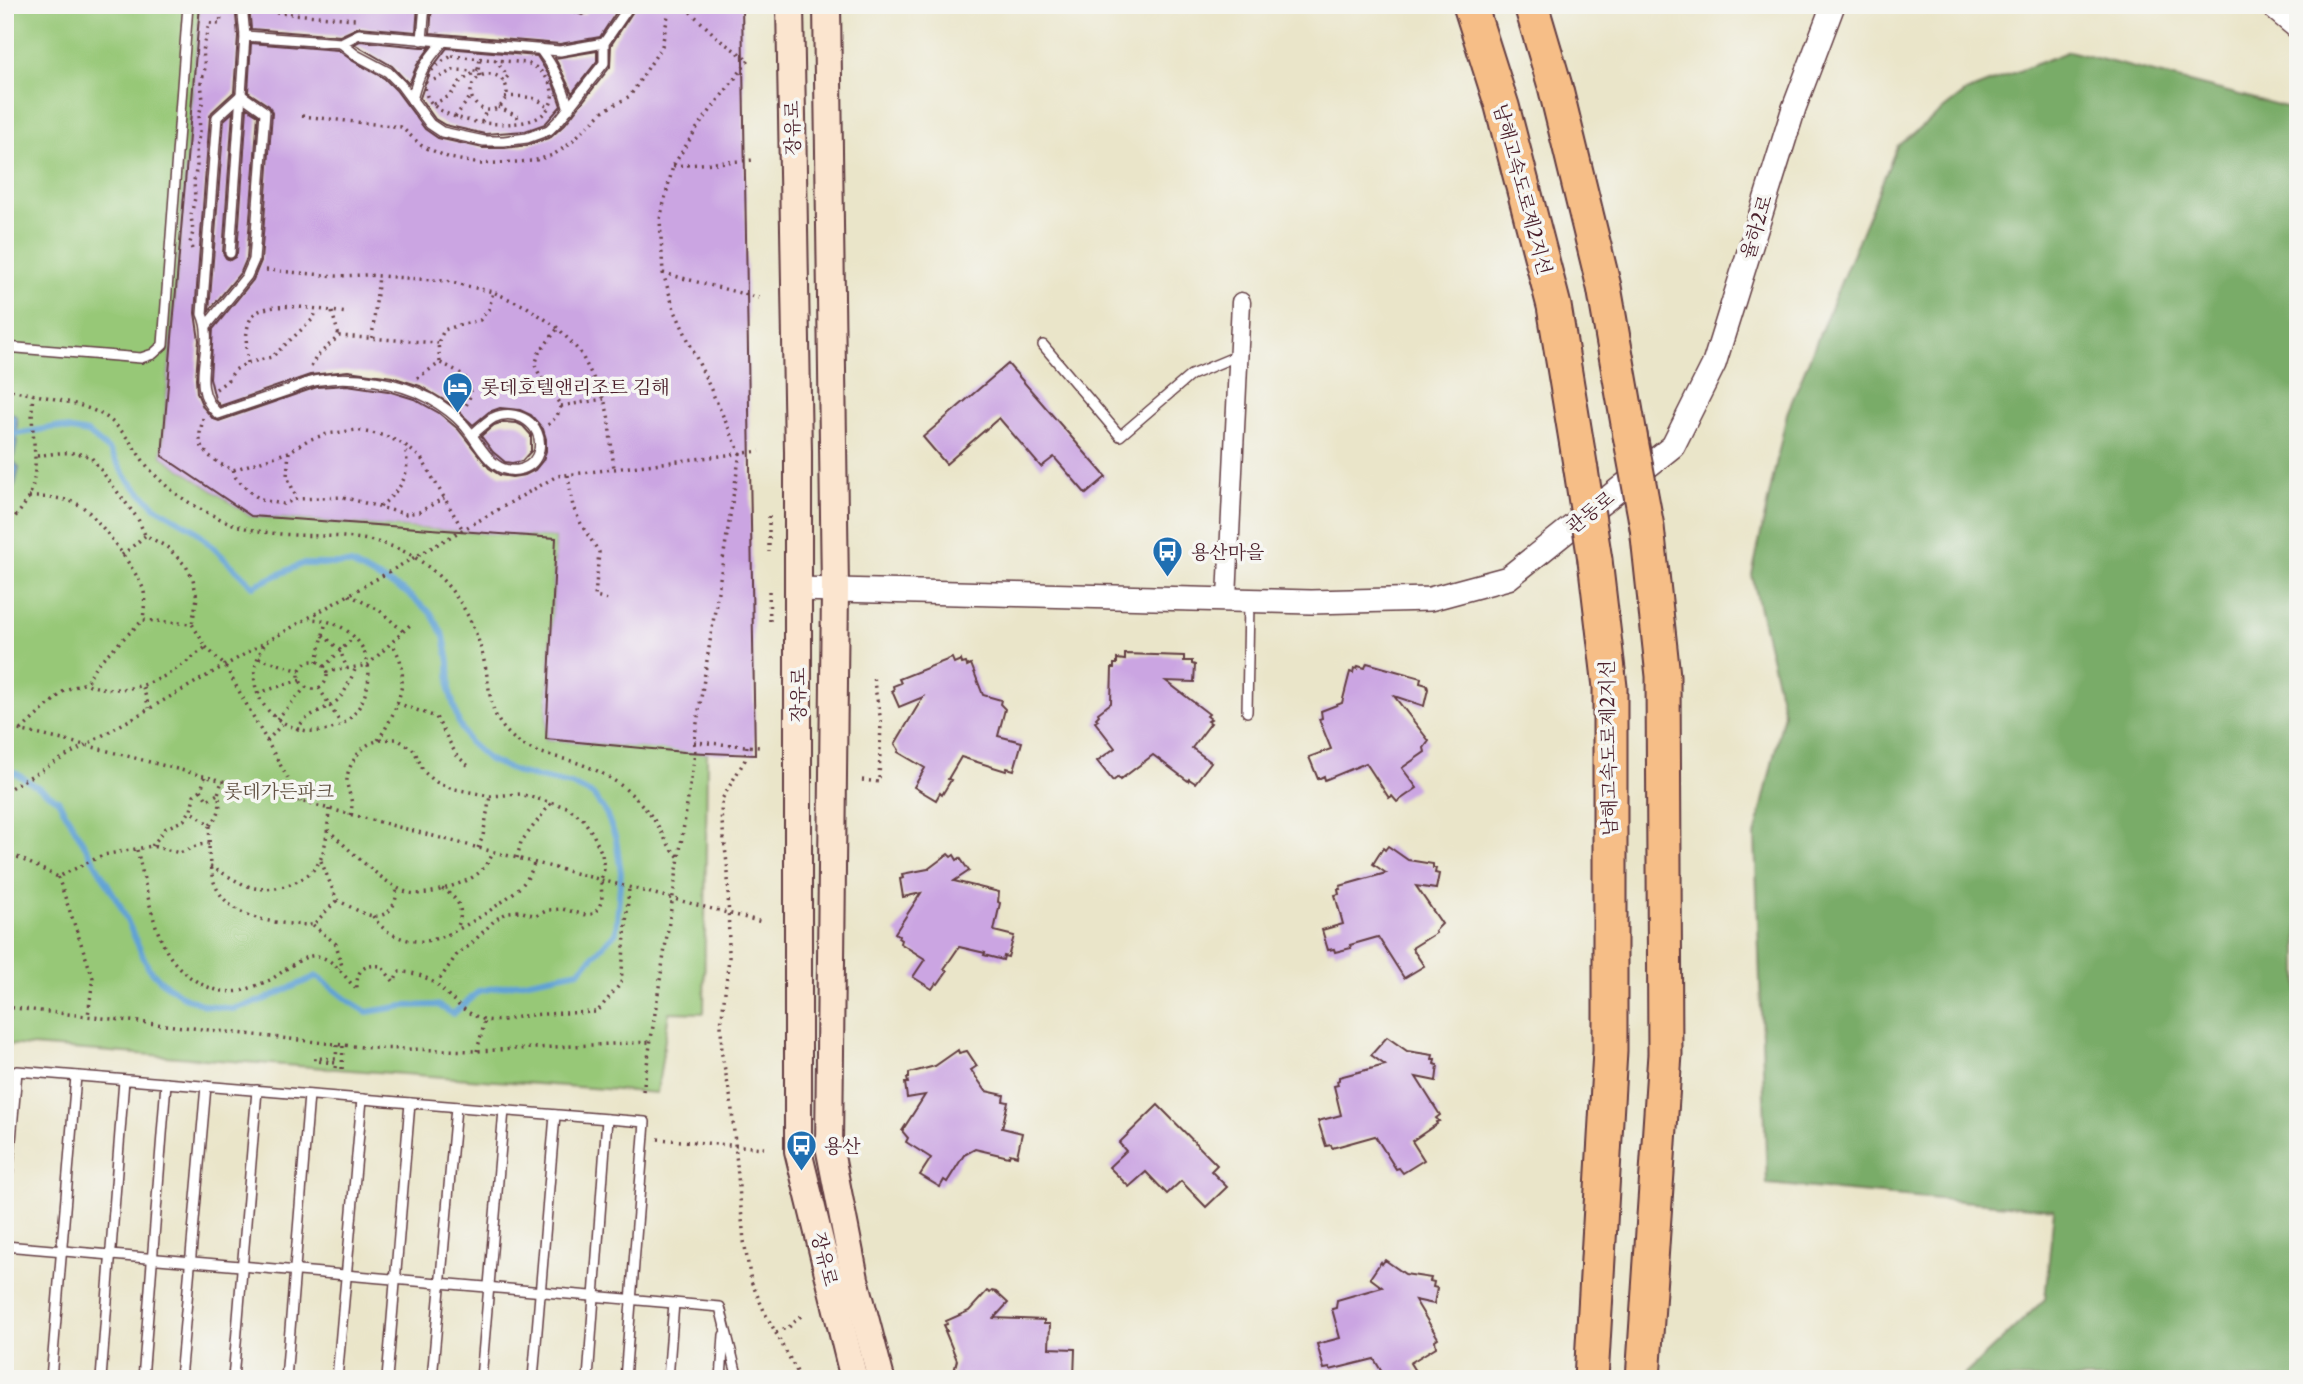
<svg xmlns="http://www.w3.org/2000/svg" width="2303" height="1384" font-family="'Libre Caslon Text','Noto Serif KR',serif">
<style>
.green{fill:#97c877;stroke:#707451;stroke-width:2}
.forest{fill:#79ac68;stroke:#62664a;stroke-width:2}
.water{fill:#60a2d4;stroke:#556080;stroke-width:2}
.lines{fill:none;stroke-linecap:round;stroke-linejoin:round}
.stream{stroke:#60a2d4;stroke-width:6}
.building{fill:#cba5e2}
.service-casing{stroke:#623d43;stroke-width:12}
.minor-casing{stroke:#623d43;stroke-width:21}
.tertiary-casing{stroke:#623d43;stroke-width:26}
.secondary-casing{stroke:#623d43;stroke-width:30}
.motorway-casing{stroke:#623d43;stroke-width:37}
.path{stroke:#623d43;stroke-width:3.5;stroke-dasharray:2 5;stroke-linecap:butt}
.service{stroke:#fff;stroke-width:9}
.minor{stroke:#fff;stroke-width:18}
.tertiary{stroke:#fff;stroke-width:23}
.secondary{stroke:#fbe5cf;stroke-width:26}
.motorway{stroke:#f6be87;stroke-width:33}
.motorway-bridge-casing{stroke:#623d43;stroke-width:37;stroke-linecap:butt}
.motorway-bridge{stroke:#f6be87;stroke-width:33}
.labels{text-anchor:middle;stroke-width:7;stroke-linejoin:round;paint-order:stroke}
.street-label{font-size:19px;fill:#4a1f2b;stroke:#f6f6f2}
.poi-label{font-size:19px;fill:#4a1f2b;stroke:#f6f6f2;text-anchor:start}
.park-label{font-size:19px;fill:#615242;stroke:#f6f6f2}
</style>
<rect width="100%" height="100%" fill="#f6f6f2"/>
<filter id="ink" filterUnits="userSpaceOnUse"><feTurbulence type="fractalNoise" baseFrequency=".0143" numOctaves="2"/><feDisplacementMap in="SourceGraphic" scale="14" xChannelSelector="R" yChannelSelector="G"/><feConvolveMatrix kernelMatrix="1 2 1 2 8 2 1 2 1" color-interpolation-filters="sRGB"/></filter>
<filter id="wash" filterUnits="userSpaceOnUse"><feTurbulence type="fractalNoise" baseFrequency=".00686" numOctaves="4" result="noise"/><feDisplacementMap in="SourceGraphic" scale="28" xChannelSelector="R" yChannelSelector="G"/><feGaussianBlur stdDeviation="1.57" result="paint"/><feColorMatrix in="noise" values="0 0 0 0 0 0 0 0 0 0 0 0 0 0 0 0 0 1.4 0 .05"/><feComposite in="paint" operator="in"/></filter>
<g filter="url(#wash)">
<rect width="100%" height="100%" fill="#eae5c9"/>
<polygon class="green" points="5,5 200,5 162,456 251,516 556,538 546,739 707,753 704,1013 669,1012 657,1093 5,1044"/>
<polygon class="forest" points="2069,51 2298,110 2298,1379 1960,1379 2045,1299 2054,1209 1767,1184 1755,836 1784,713 1752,575 1787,413 1897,146 1966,92"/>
<polygon class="water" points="5,408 17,417 17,443 13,460 19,468 15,485 5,502"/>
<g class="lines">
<polyline class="stream" points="5,771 14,772 58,800 120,905 148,967 161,981 184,997 204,1005 232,1009 261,1001 317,976 346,999 367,1012 404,1006 438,1005 453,1014 479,991 579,971 616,932 621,873 616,839 606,813 593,795 572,785 519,773 489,760 469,742 459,724 450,692 449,662 444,636 431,613 404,591 351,564 302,564 253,586 194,529 157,508 128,480 110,451 88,433 56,427 17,434"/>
</g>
<g id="blocks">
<g class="building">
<polygon points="200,5 235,5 238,36 234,92 212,112 210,116 195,313 199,340 196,379 197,393 203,407 213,419 219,421 317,387 347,385 388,391 414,399 439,413 458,429 489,468 500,475 512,477 525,475 535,470 543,460 546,451 546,439 543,429 531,415 520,410 500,408 489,412 473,425 452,405 420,386 392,377 348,371 310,375 220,406 215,399 210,378 213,329 253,280 261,261 272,113 269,106 248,92 251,43 338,50 353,61 384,78 396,90 425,129 438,138 483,148 505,148 528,145 551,137 565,124 610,67 611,45 637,5 742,5 755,755 684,752 546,739 556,538 251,516 162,456"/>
<polygon points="249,5 418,5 416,32 359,27 340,36 251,29"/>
<polygon points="432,5 575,5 575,12 582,15 586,13 589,5 621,5 600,37 560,44 430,33"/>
<polygon points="360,41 421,47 430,47 417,65 409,84 392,66 354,44"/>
<polygon points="447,48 537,56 552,80 561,106 545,124 525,131 485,134 445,125 435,119 420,98 429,72"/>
<polygon points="597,51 597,61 572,93 555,58"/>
<polygon points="247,108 258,115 247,258 241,272 209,311 224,120 233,112 223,253 226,258 230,260 235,257 237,253"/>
<polygon points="1008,364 1106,477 1086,494 1054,457 1041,467 999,418 946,464 923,437"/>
<polygon points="503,422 517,423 523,426 531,435 531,451 522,461 512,463 505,462 493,452 481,436 494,425"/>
<polygon points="1125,654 1184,656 1184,661 1192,661 1192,664 1195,665 1194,682 1166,681 1209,714 1207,716 1211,719 1208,721 1211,723 1192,748 1211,762 1195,783 1189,779 1188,781 1153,755 1120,780 1118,777 1113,781 1097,761 1115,748 1095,722 1098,720 1096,718 1099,715 1098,713 1111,703 1112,668 1114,668 1114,664 1117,664 1117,659 1125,660"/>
<polygon points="952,658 954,663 961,660 962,664 966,663 967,666 971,664 983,695 1001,700 1000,704 1005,709 998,736 1022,742 1014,770 1007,768 1006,771 961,757 948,779 951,780 942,795 940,793 936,800 914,787 925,768 898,752 899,750 895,744 923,697 899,707 892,691 894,690 893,686 901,683 899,679"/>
<polygon points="1367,663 1421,678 1420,683 1427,685 1428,689 1424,706 1394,696 1429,741 1424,748 1425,752 1402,768 1417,788 1397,802 1392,796 1389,798 1366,763 1325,780 1324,776 1318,779 1309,757 1331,749 1319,719 1322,718 1321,711 1342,703 1350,672 1353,673 1354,668 1357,669 1358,666 1365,668"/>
<polygon points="1388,846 1408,860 1433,864 1433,868 1436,868 1435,873 1439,874 1436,889 1416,886 1442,924 1435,931 1436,933 1412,948 1424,966 1404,978 1378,937 1350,945 1351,948 1335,952 1334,949 1328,950 1322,930 1343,924 1335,895 1339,894 1338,889 1341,889 1340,886 1386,873 1373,864 1383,848 1385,850"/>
<polygon points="948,854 951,857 954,855 957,860 960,858 969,871 954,881 999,892 998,902 1000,903 994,931 1014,936 1008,957 1004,956 1003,960 984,955 985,953 959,947 944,969 947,971 938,984 936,983 932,989 913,977 925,959 900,943 901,940 898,938 899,936 895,933 921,893 903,897 900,879 903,878 902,874 928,869"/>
<polygon points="1387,1037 1407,1051 1433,1055 1432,1059 1435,1059 1434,1064 1438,1065 1436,1081 1416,1077 1440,1115 1436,1118 1439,1121 1436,1122 1437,1124 1412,1141 1424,1160 1403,1173 1399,1168 1396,1169 1375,1136 1332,1148 1331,1145 1326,1146 1318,1121 1341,1115 1334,1086 1338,1085 1337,1081 1339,1080 1339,1077 1385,1065 1371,1055"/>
<polygon points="958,1050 959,1053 967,1051 977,1066 971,1070 986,1091 1004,1095 1003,1101 1008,1102 1002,1128 1022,1133 1017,1156 1010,1154 1009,1157 975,1149 964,1155 947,1182 944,1180 940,1187 920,1175 931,1158 906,1142 908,1138 902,1131 925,1095 907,1098 905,1083 908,1083 907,1078 909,1078 909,1073 935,1066"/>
<polygon points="1158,1105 1217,1165 1211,1171 1227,1187 1206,1207 1181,1181 1167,1194 1146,1172 1129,1187 1109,1167 1126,1151 1119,1143"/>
<polygon points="1385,1260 1405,1274 1431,1278 1430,1281 1434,1282 1433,1287 1437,1288 1434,1304 1415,1300 1438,1338 1435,1340 1436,1347 1410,1363 1420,1379 1386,1379 1374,1359 1330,1370 1330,1368 1324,1369 1317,1344 1340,1338 1332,1309 1336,1308 1337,1300 1382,1287 1370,1278 1381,1262 1382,1264"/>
<polygon points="987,1291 990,1293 992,1291 996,1292 1008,1303 994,1318 1044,1320 1044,1324 1050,1324 1049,1348 1075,1349 1074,1379 952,1379 957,1360 945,1331 947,1331 944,1325 947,1324 946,1321 969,1311"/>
</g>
</g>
</g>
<g filter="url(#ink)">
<use href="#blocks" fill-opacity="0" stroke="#623d43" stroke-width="2"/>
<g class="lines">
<defs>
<g id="service">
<polyline points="242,5 245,36"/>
<polyline points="581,8 582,5"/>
<polyline points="422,40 425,5"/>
<polyline points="341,43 356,55 388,72 401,85 430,124 442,132 484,141 504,141 527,138 549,130 560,119 604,63 604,43 630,5"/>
<path d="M540,49c15,19 23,37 29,60"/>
<path d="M412,100c6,-26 13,-38 31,-58"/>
<polyline points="230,253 245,36 341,43 359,34 560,51 604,43"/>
<path d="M207,325l40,-49 7,-16 11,-148 -24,-17 -24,22 -15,197c15,34 -16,70 16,100 24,-8 47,-16 71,-24 10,-4 20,-9 31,-10 35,-5 78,2 109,18 12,7 26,17 34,26 17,18 28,54 59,45 9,-3 15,-10 17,-19 5,-26 -23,-43 -46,-32 -7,4 -14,11 -21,17"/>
<polyline points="1043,345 1120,436 1191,375 1239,355"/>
<polyline points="5,347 141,358 153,354 163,345 188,5"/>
<polyline points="1247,712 1249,602"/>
<polyline points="5,1210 17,1071 645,1122 625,1379"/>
<polyline points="5,1246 720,1307 738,1379"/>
<polyline points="51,1379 76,1076"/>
<polyline points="101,1379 124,1080"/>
<polyline points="143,1379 166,1083"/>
<polyline points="180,1379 206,1086"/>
<polyline points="233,1379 257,1090"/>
<polyline points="286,1379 309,1095"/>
<polyline points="337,1379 362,1099"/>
<polyline points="387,1379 410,1103"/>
<polyline points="432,1379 456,1107"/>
<polyline points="481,1379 504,1110"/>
<polyline points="533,1379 555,1115"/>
<polyline points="588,1379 607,1119"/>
<polyline points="668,1379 674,1303"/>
<polyline points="721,1379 724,1335"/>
</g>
<g id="minor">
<polyline points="2267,5 2298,31"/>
<polyline points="1227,598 1241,302"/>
</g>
<polyline id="tertiary" points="798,589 1311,602 1430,599 1508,578 1673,446 1714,364 1794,108 1833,5"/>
<g id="secondary">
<polyline points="790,5 798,452 798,1151 854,1379"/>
<polyline points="827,5 835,589 829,1146 855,1279 881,1379"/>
</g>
<g id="motorway">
<polyline points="1470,5 1502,106 1554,306 1581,470"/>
<polyline points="1531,5 1555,86 1604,287 1630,435"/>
<polyline points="1591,1379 1610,1051 1610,687 1595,560"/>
<polyline points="1643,1379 1665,1054 1663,676 1647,527"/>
</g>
</defs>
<use href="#service" class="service-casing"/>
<use href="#minor" class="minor-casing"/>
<use href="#tertiary" class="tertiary-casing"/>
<use href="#secondary" class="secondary-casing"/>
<use href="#motorway" class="motorway-casing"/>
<g class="path">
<polyline points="202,7 229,9"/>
<polyline points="255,11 355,19"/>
<path d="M452,56l75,7c23,8 37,38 12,54 -24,14 -106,7 -113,-24 -4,-19 12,-30 26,-37z"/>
<polyline points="495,60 508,76 503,82"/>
<circle cx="489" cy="92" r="18"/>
<polyline points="480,76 478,70 480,59"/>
<polyline points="434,80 453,70 476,71"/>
<path d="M505,97c16,-1 32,-2 43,11"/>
<polyline points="433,104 450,96 460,82 478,70"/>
<polyline points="498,107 517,116 519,122"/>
<polyline points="302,116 401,127 422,146 450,158 480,164 533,161 553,155 568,145 603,111 630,96 662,46 670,5"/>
<polyline points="455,117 471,96"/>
<polyline points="482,122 486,110"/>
<polyline points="673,166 754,160"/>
<polyline points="192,249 190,243 193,232 191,215 195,198 194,181 197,165 196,147 200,132 199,115 203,100 201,83 205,68 203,51 209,23 220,24 222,9"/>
<polyline points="266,270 336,276 367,275 446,281 493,292 527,307 558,328 580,352 604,399 608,414 614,469"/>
<polyline points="663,273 759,298"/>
<polyline points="332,312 339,336"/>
<polyline points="372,338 379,276"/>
<polyline points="440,362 438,343 444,330 459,325 480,320 489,309 493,292"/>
<path d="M247,363c0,-14 -3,-32 4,-45 12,-21 74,-7 97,-5"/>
<polyline points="311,367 316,357 339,336 438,343"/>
<path d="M417,378l23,-15c21,8 40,20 25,44"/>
<path d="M5,389c28,6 73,12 98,26 18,11 29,30 41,47 22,29 52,47 86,61 70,27 139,-7 202,47 27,23 45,57 52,91 6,23 4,46 18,65 24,31 52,27 84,40 11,4 23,11 33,18 15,11 29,26 39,42 7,12 10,21 21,31"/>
<polyline points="216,389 227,381 235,370 247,363 272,357 314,318 316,310"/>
<polyline points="561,406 604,399"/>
<polyline points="203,418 200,433 200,444 208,455 220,464 233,470 289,452 308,440 327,434 356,430 386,436 405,445 421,458 463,530"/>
<path d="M548,425l9,-9 4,-10c-9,-14 -20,-26 -26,-41l4,-12 19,-25"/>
<polyline points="289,452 287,476 297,499"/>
<path d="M37,456c19,-3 35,-6 54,1l47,62 7,16 22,12 19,19 7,13 4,19 -5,26"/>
<polyline points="233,470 236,478 249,491 261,500 283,504 297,499 343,497 405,514 419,512 444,498"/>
<polyline points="568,475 573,507 582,526 599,552 595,597 609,600"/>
<path d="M29,497c17,0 37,0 52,9 15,8 55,65 62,82 3,9 1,22 0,32"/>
<path d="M380,507c22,-20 31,-30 25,-61"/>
<polyline points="769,516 769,552"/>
<path d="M5,526c49,-40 22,-81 28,-131"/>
<polyline points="122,555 145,536"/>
<polyline points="769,591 770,622"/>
<polyline points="349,595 379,610 404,632"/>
<polyline points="323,635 340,650 347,669"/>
<path d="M264,645c-44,73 78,127 102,46 5,-14 3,-29 -3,-42 -11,-20 -32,-30 -54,-30"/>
<polyline points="206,647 225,666 301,802"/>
<polyline points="259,658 300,671"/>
<circle cx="313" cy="675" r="14"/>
<polyline points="317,662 326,621"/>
<polyline points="324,667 354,637"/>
<polyline points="326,672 368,665 411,624"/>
<polyline points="143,687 149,708"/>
<polyline points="319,688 341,724"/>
<polyline points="258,693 300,680"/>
<polyline points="397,703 436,717 457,756 471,768"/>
<polyline points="277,719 306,687"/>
<polyline points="5,727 85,745 762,922"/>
<path d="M21,730l44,-40 21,-7 10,-18 47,-45 49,4 14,23c-29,23 -55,43 -94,42 -10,-1 -17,-1 -26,-6"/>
<path d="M297,730c8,-16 24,-18 37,-27 11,-7 16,-24 22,-35"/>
<path d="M378,740c14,-20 29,-51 23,-76 -1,-7 -6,-15 -9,-21"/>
<polyline points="267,741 282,724"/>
<polyline points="694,742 759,747"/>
<polyline points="747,746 745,760 722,799 721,814 728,872 729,958 721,1025 722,1055 731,1100 744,1241 751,1281 765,1313 801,1379"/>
<path d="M205,777l-4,13 -7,5 -3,16 19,14c-1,17 -2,34 2,50 10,45 63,49 101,50l24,-25"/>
<polyline points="862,780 879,782 881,721 873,677"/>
<polyline points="201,790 207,800 218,794"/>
<polyline points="5,791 557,476 760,451"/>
<path d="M350,815c5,-14 -2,-20 -3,-33 -1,-13 11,-32 22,-38 8,-4 18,-5 28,-5l17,11 10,22 12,10 14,6 40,8 30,-2 47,13 16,12 10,15 9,20 2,15 -3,11 1,19 -3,9 -6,6 -7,1 -24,-6 -14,1 -12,6 -17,-5 -10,1 -13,7 -27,27 -11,7 -21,30"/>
<path d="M210,825c9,-9 12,-18 8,-31l4,-13"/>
<path d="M328,830c18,16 60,59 82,63 16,3 33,-4 48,-9 17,-6 29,-15 35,-32"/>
<polyline points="152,846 166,828 184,820 190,811"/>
<polyline points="478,848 483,836 490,796"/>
<path d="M137,850c8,30 14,71 28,98 13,26 45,48 75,43 10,-2 20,-7 30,-11 11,-6 34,-27 47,-24 18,3 28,22 40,34 -1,-19 5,-26 24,-24l13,16 5,-10c44,0 47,35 84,47 15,5 33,-3 48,-4 22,-2 44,-2 66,-3l24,-29 8,-95"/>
<polyline points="5,851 58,877 103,855 152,846 180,853 198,845 209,844"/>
<polyline points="517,858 521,842 552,802"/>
<path d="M321,861l16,39c11,5 26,15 37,16 16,1 24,-14 22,-27"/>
<path d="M210,867c16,6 29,18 45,21 22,4 57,-7 66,-30 6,-15 7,-33 8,-49"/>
<polyline points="58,877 93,978 88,1016"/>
<path d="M442,889c17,9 23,21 15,39"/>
<path d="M373,916c10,17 32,27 52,25 27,-3 76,-36 95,-54 7,-7 12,-15 14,-24"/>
<polyline points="313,925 336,944 342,966 339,969"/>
<polyline points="5,1007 370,1048 477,1051 650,1042"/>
<polyline points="477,1051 485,1020"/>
<polyline points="336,1068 337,1063 315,1061 315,1058 336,1059 337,1045"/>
<polyline points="342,1069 343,1045"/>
<polyline points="643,1091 695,753 694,742 740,453 674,309 663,273 660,219 673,166 697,128 749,60 721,41 683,5"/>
<polyline points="658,1139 764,1148"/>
<polyline points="776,1332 789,1327 802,1315"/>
</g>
<use href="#service" class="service"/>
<use href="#minor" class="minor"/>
<use href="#tertiary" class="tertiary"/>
<use href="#secondary" class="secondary"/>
<use href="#motorway" class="motorway"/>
<defs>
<g id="motorway-bridge">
<polyline points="1630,435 1647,527"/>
<polyline points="1581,470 1595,560"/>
</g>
</defs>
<use href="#motorway-bridge" class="motorway-bridge-casing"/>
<use href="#motorway-bridge" class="motorway-bridge"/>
</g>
</g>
<defs>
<symbol id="hotel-pin" viewBox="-11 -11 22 30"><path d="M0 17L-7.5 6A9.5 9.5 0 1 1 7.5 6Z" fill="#1f6fb2" stroke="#f6f6f2"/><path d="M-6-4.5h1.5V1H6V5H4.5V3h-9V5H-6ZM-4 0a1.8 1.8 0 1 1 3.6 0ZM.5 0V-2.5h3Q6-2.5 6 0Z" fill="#fff"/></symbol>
<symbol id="bus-pin" viewBox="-11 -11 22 30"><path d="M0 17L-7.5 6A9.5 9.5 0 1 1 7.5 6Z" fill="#1f6fb2" stroke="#f6f6f2"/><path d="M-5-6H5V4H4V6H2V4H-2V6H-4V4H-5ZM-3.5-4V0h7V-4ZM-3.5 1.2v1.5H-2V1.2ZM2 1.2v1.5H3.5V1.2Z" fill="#fff"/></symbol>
</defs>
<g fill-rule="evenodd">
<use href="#hotel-pin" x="440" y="370" width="35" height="47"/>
<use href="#bus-pin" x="1150" y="534" width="35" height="47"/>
<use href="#bus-pin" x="784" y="1128" width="35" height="47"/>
</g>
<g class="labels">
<g class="street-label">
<text transform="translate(792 128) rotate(-91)" y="7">장유로</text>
<text transform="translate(1523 189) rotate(75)" y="7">남해고속도로제2지선</text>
<text transform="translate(1756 227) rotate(-73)" y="7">율하2로</text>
<text transform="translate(1590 512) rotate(-39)" y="7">관동로</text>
<text transform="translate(798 695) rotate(-90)" y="7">장유로</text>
<text transform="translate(1608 748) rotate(-91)" y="7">남해고속도로제2지선</text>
<text transform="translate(825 1259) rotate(76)" y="7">장유로</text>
</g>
<g class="poi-label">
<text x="481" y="394">롯데호텔앤리조트 김해</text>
<text x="1191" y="559">용산마을</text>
<text x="824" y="1153">용산</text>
</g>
<g class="park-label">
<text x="279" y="798">롯데가든파크</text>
</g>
</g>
<rect width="2303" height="1384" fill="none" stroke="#f6f6f2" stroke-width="28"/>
</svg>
